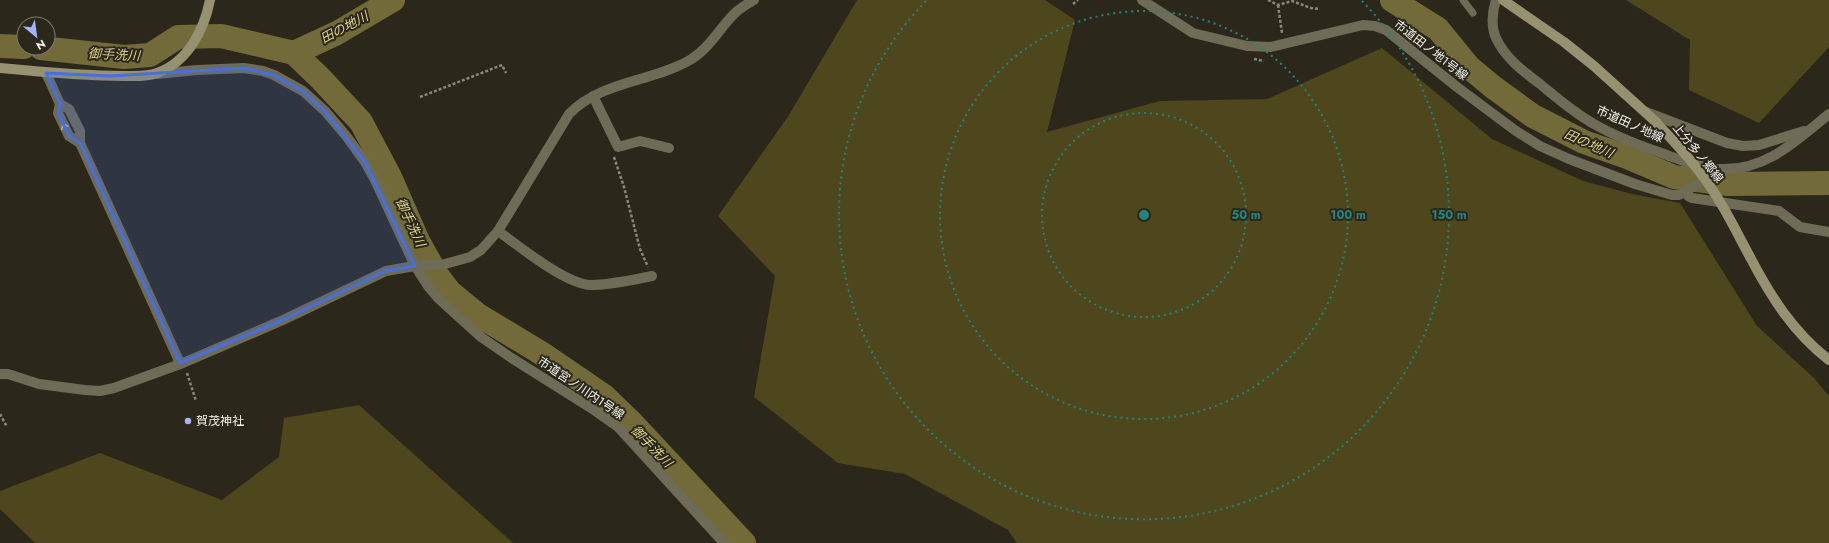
<svg xmlns="http://www.w3.org/2000/svg" width="1829" height="543" font-family="Jost,'Noto Sans JP',sans-serif">
<style>
.green{fill:#4e461c}
.lines{fill:none;stroke-linecap:round;stroke-linejoin:round}
.river{stroke:#726a39;stroke-width:24}
.path{stroke:#89877c;stroke-width:2.5;stroke-dasharray:3 2;stroke-linecap:butt}
.lane{stroke:#6e6b57;stroke-width:7}
.street{stroke:#6e6b57;stroke-width:10}
.secondary{stroke:#969170;stroke-width:10}
.secondary-bridge{stroke:#969170;stroke-width:10}
.oneway{stroke:#b9b7a9}
.marked{fill:#486fdc;fill-opacity:0.2;stroke:#486fdc;stroke-width:3;stroke-linejoin:round}
.ring{fill:none;stroke:#26837b;stroke-width:2;stroke-dasharray:2 4}
.poi-dot{fill:#a9b0fc;stroke:#2b281b;stroke-width:1.5}
.labels{text-anchor:middle;stroke-width:4;stroke-linejoin:round;paint-order:stroke}
.street-label{font-size:12px;fill:#f6f5ec;stroke:#2b281b}
.poi-label{font-size:12px;fill:#f6f5ec;stroke:#2b281b;text-anchor:start}
.water-label{font-size:13px;font-style:italic;fill:#e2d487;stroke:#2b281b}
.centre{fill:#26837b;stroke:#2b281b;stroke-width:2}
.ring-label{font-size:12px;text-anchor:middle;font-weight:bold;fill:#26837b;stroke:#2b281b;stroke-width:4;stroke-linejoin:round;paint-order:stroke}
</style>
<rect width="100%" height="100%" fill="#2b281b"/>
<g class="green">
<polygon points="857,0 1045,0 1075,20 1047,132 1160,101 1267,99 1382,48 1492,139 1583,181 1632,194 1680,203 1757,326 1814,378 1829,396 1829,543 1017,543 1008,530 905,474 838,463 754,397 775,276 718,216 789,115"/>
<polygon points="1626,0 1829,0 1829,47 1759,123 1689,90 1690,40"/>
<polygon points="359,405 513,543 35,543 0,509 0,491 100,453 222,500 279,457 284,418"/>
</g>
<g class="lines">
<g class="river">
<polyline points="1392,0 1438,29 1469,67 1493,87 1533,116 1584,142 1627,157 1674,177 1728,184 1829,183"/>
<polyline points="0,46 24,47"/>
<polyline points="41,48 124,57 150,55 178,37 221,36 294,53 321,79 361,122 390,177 418,241 437,275 450,292 478,315 541,353 604,396 632,423 744,543"/>
<polyline points="294,53 337,33 393,0"/>
</g>
<g class="path">
<polyline points="1268,0 1278,5 1292,1 1311,8 1320,9"/>
<polyline points="1073,4 1078,0"/>
<polyline points="1278,5 1282,33"/>
<polyline points="1254,59 1264,61"/>
<polyline points="420,97 502,65 506,73"/>
<polyline points="614,157 624,187 640,249 648,267"/>
<polyline points="187,373 196,401"/>
<polyline points="0,414 7,427"/>
</g>
<polyline class="lane" points="1463,0 1473,13"/>
<g class="street">
<polyline points="1142,0 1193,33 1247,46 1271,47 1363,25 1375,26 1386,30 1457,87 1516,131 1540,146 1569,159 1635,184 1672,195 1679,195 1722,170"/>
<path d="M1496,0c-4,12 -5,27 0,38 9,20 28,34 44,46 17,14 34,29 54,40 24,14 51,23 78,33 16,5 32,12 49,12 45,2 76,-29 108,-55"/>
<polyline points="46,73 60,104 69,109 80,131 80,143 180,363"/>
<polyline points="157,74 197,70 244,68 263,71 274,75 303,91 325,111 347,137 365,162 374,178 415,266 428,286 438,298 481,337 510,357 591,408 618,427 724,543"/>
<polyline points="593,96 618,147 640,141 669,148"/>
<polyline points="60,104 58,113 69,136 80,143"/>
<polyline points="1646,112 1727,143 1743,146 1759,145 1804,131"/>
<polyline points="1687,189 1688,196 1692,198 1779,211 1800,227 1829,232"/>
<path d="M498,231c21,15 67,53 93,54 20,0 41,-5 61,-9"/>
<path d="M0,374h8l31,10 46,6 15,1 14,-3 69,-25 100,-43 103,-49 29,-5 30,-2 25,-7 11,-7 17,-19 71,-117c32,-33 83,-32 121,-54 19,-11 29,-31 44,-46 6,-6 13,-10 20,-14"/>
</g>
<g class="secondary">
<polyline points="1503,0 1564,42 1594,66 1656,122"/>
<path d="M0,68c41,4 83,8 124,8 11,0 23,1 33,-3 31,-11 47,-43 53,-73"/>
<path d="M1750,257c21,40 43,75 79,103"/>
</g>
<path class="secondary-bridge" d="M1656,122c15,17 32,34 46,53 19,25 33,54 48,82"/>
</g>
<defs><path id="oneway-chevron" d="M-2-3.5L2.5 0L-2 3.5" fill="none" stroke-width="1.6" stroke-linecap="round" stroke-linejoin="round"/></defs>
<use class="oneway" href="#oneway-chevron" transform="translate(64 126) rotate(-116)"/>
<path class="marked" d="M244,68l30,7 29,16 22,20 40,51 50,104 -29,5 -103,49 -103,43 -100,-220 -11,-7 -11,-23 2,-9 -14,-31 64,3z"/>
<g class="ring">
<circle cx="1144" cy="215" r="102"/>
<circle cx="1144" cy="215" r="204"/>
<path d="M1362 1A305 305 0 1 1 926 1"/>
</g>
<circle class="poi-dot" cx="188" cy="421" r="4"/>
<g class="labels">
<g class="street-label">
<text transform="translate(1431 50) rotate(38)" y="4">市道田ノ地1号線</text>
<text transform="translate(1630 124) rotate(24)" y="4">市道田ノ地線</text>
<text transform="translate(1698 153) rotate(51)" y="4">上分多ノ郷線</text>
<text transform="translate(581 388) rotate(34)" y="4">市道宮ノ川内1号線</text>
</g>
<g class="poi-label">
<text x="196" y="425">賀茂神社</text>
</g>
<g class="water-label">
<text transform="translate(344 27) rotate(-28)" y="5">田の地川</text>
<text transform="translate(114 54) rotate(3)" y="5">御手洗川</text>
<text transform="translate(1589 143) rotate(24)" y="5">田の地川</text>
<text transform="translate(411 222) rotate(65)" y="5">御手洗川</text>
<text transform="translate(652 446) rotate(46)" y="5">御手洗川</text>
</g>
</g>
<circle cx="1144" cy="215" r="6" class="centre"/>
<g class="ring-label">
<text x="1246" y="219">50 m</text>
<text x="1348" y="219">100 m</text>
<text x="1449" y="219">150 m</text>
</g>
<g transform="translate(36 36) rotate(151)"><circle r="19" fill="#2b281b" stroke="#7c7a6f"/>
<path d="M0-3L7 15L0 10L-7 15Z" fill="#a9b0fc"/>
<text y="-6" font-size="11" font-weight="bold" text-anchor="middle" fill="#f6f5ec">N</text>
</g>
</svg>
